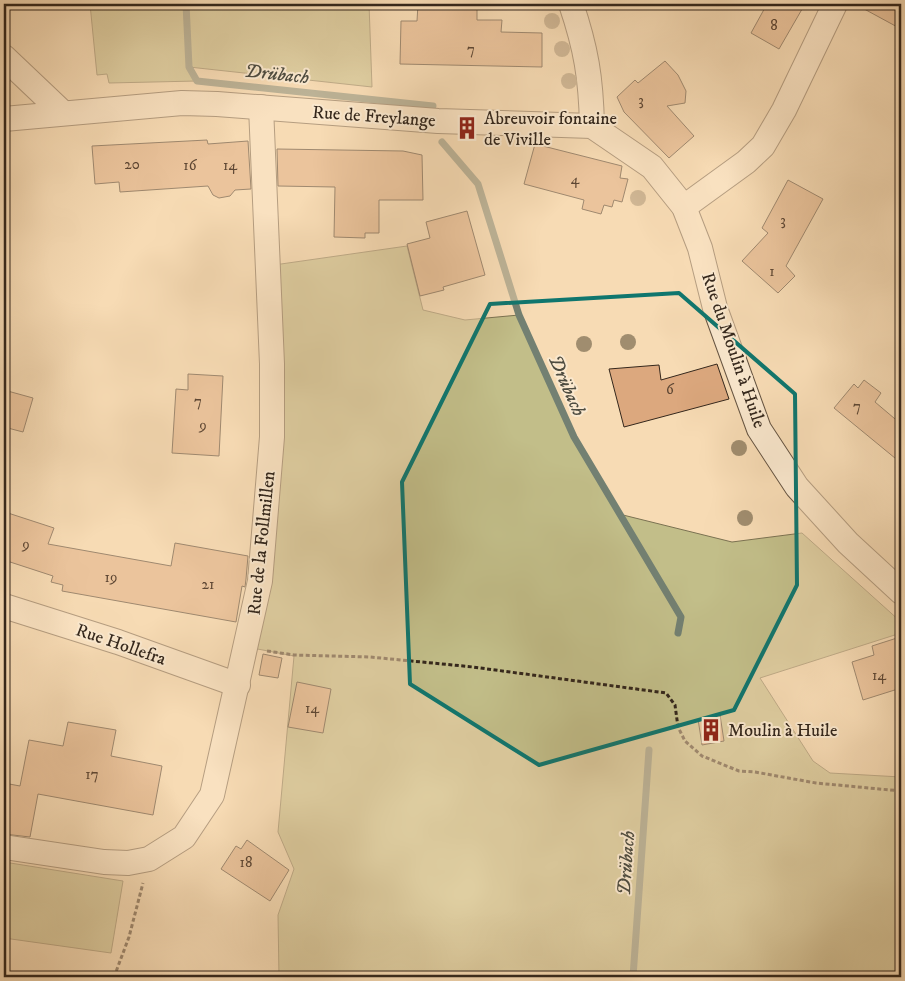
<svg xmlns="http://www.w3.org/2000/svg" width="905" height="981" font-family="'IM FELL DW Pica',serif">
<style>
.green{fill:#c2be89;stroke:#7b7252}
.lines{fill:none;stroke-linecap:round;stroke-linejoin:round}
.stream{stroke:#738072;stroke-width:7}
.building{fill:#dca87e;stroke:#34271c}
.minor-casing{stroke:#655442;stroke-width:26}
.path{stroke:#34271c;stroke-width:3;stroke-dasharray:4 2.5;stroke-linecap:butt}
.minor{stroke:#fae8ce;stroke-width:24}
.tree{fill:#a08d6f}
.marked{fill:none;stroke:#0f766e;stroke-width:4;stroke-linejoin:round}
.labels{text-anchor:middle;stroke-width:4;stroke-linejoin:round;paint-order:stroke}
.number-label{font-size:15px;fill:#5e4734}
.street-label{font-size:18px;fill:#34271c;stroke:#fae8ce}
.poi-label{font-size:18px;fill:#34271c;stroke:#fae8ce;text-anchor:start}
.water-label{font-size:19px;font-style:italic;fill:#4e4c40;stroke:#fae8ce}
</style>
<rect width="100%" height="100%" fill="#f7dbb4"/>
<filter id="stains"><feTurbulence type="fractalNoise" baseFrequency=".004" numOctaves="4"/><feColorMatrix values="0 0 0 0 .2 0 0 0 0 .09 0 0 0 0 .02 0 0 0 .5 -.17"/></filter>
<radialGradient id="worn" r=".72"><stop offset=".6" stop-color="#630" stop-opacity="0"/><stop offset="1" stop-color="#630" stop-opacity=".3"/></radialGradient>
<g class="green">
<polygon points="90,4 369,4 372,87 189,67 197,81 109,83 107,74 97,75"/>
<polygon points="407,246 423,310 465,320 519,315 574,437 619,514 732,542 802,533 901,622 901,633 760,678 813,761 830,773 901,777 901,977 279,977 278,915 294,869 278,832 294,656 247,647 260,581 267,266"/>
<polygon points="4,862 123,881 111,953 4,938"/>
</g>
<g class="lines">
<g class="stream">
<polyline points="186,4 189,67 197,81 433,106"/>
<polyline points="442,142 478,184 519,315 574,437 681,617 678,633"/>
<polyline points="633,977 649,750"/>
</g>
</g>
<g class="building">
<polygon points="418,4 477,4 477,20 502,20 501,32 542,33 542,67 400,64 401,21 417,21"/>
<polygon points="767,4 805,4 779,49 751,33"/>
<polygon points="855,4 901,4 901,29"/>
<polygon points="665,61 678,75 686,91 685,103 667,106 694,136 669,158 624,112 617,97 635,80 638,83"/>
<polygon points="207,140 208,144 248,141 251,189 235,190 230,196 219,198 213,195 208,186 120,192 119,182 95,184 92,146"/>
<polygon points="535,144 622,166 620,178 628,179 622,202 614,200 612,207 604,205 601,214 582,209 584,200 524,184"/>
<polygon points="277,149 403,151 422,155 423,200 379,200 379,233 365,233 365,238 334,237 335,187 278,186"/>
<polygon points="788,180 823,199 786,266 795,276 778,293 742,261 768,233 762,228"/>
<polygon points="467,211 485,275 443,287 444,290 420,296 407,244 430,238 426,222"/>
<polygon points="717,364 729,399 624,427 609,369 659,365 661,380"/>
<polygon points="188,374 223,376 219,456 172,453 176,389 188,390"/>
<polygon points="864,380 881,393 875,402 901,424 901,463 834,408 854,384 858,388"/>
<polygon points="4,390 33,398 23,432 4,427"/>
<polygon points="8,513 54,528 48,544 171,566 175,543 248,556 246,579 245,587 242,586 236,622 62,591 63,585 51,582 53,576 4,560 4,527"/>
<polygon points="897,638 901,659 901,688 863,700 852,662 874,655 872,646"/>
<polygon points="263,654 282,658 278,678 259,675"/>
<polygon points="297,682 331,689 323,733 288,727"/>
<polygon points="720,715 724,741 702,745 698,719"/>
<polygon points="68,722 116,730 111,756 162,766 153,815 38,794 30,837 4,834 4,783 20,786 29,740 63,746"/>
<polygon points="247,840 289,870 270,901 221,869 236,846 241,849"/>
</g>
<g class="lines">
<defs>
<g id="minor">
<path d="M571,4c15,44 20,74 21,122"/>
<polyline points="4,57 63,113"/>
<polyline points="4,119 182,103 217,104 438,121 592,126 652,167 684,207 700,248 715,308 759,429 797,487 848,543 901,592"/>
<polyline points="684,207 746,162 763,146 784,110 835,4"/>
<polyline points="4,606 118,642 238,685"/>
<polyline points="4,847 104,862 128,863 149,859 184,837 212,795 260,581 272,437 272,364 261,107"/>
</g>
</defs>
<use href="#minor" class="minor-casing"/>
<g class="path">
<polyline points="267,651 294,655 370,657 473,667 666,693 675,705 678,727 685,741 702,756 739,771 755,772 816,783 901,791"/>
<polyline points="114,977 129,937 143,883"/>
</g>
<use href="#minor" class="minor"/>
</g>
<g class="tree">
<circle cx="552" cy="21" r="8"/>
<circle cx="562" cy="49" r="8"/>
<circle cx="569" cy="81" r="8"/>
<circle cx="638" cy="198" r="8"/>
<circle cx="628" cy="342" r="8"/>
<circle cx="584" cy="344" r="8"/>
<circle cx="739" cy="448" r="8"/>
<circle cx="745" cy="518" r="8"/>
</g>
<path d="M0 0H905V981H0ZM679,293l116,101 2,191 -63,125 -195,55 -129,-81 -8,-202 88,-178z" fill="#f7dbb4" fill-opacity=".55" fill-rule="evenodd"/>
<path class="marked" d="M679,293l116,101 2,191 -63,125 -195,55 -129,-81 -8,-202 88,-178z"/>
<defs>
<symbol id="building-bare" viewBox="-9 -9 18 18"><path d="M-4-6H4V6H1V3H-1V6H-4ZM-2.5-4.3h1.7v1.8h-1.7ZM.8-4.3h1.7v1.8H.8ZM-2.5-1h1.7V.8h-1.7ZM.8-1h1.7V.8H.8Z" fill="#8f2418" stroke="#fae8ce" stroke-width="2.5" paint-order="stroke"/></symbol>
</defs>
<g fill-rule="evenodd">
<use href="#building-bare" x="451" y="112" width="32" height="32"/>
<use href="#building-bare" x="695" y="714" width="32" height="32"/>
</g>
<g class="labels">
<g class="number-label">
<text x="774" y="30">8</text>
<text x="471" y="54">7</text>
<text x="641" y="105">3</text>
<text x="132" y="169">20</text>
<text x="190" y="170">16</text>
<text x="230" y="170">14</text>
<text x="575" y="184">4</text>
<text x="783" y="225">3</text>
<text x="772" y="276">1</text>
<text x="670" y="394">6</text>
<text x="198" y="406">7</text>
<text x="857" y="411">7</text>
<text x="203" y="430">9</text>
<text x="26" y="549">9</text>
<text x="111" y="582">19</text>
<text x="208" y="589">21</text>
<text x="879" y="680">14</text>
<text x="312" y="713">14</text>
<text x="92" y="779">17</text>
<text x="246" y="867">18</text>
</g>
<g class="street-label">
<text transform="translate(374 116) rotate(4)" y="6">Rue de Freylange</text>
<text transform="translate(734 350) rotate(71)" y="6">Rue du Moulin à Huile</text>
<text transform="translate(261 543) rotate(-84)" y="6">Rue de la Follmillen</text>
<text transform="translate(121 644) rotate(19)" y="6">Rue Hollefra</text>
</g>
<g class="poi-label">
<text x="484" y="124">Abreuvoir fontaine<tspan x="484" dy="21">de Viville</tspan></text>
<text x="728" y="736">Moulin à Huile</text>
</g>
<g class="water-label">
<text transform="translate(277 73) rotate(6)" y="7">Drübach</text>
<text transform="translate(568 385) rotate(66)" y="7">Drübach</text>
<text transform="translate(625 863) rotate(-86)" y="7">Drübach</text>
</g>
</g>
<rect width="905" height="981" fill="none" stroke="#f7dbb4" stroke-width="20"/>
<rect x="5" y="5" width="895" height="971" fill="none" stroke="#34271c" stroke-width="2.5"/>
<rect x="10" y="10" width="885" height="961" fill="none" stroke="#34271c"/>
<rect width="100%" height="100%" filter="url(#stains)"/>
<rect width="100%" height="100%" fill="url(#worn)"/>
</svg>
